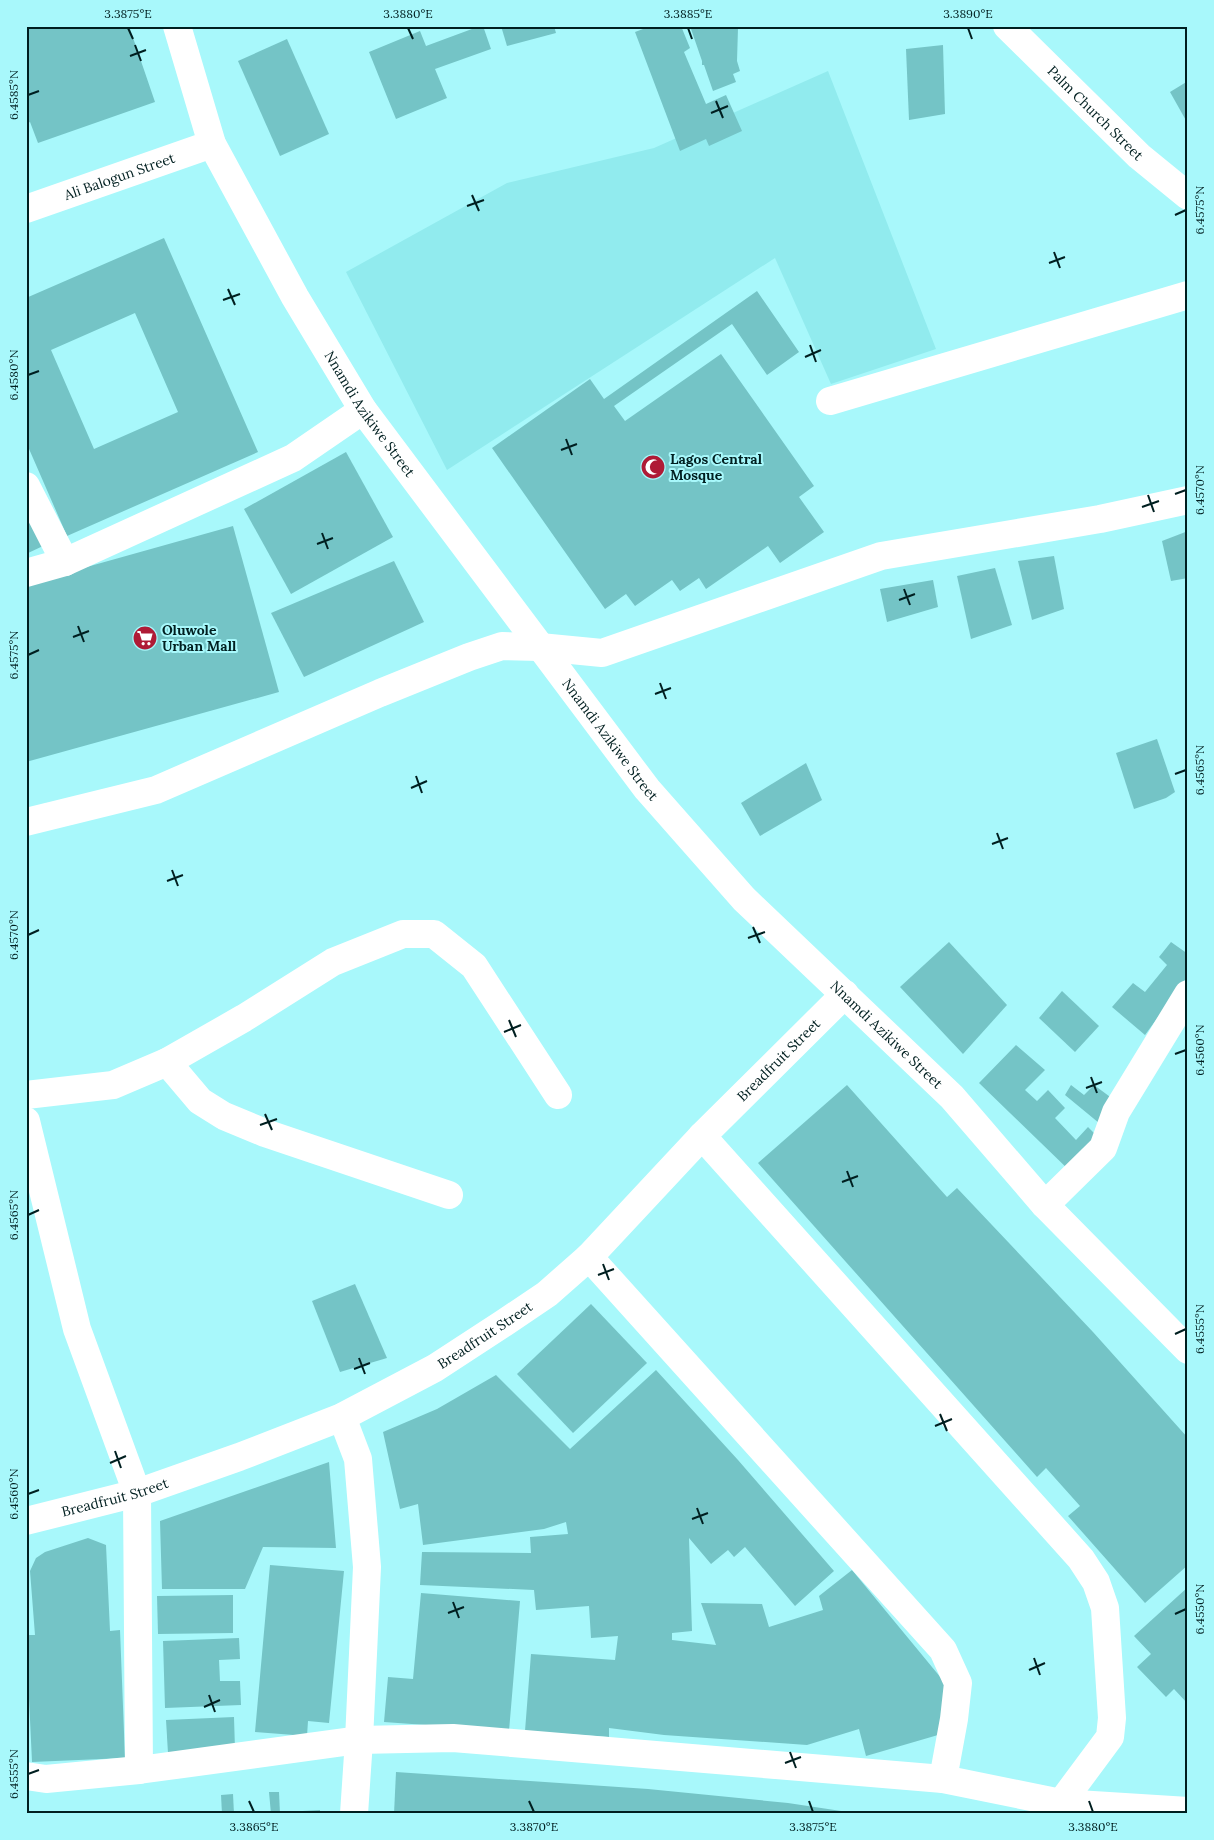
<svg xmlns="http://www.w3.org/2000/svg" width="1214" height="1840" font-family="Lora,serif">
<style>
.built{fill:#91ebee}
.building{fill:#74c4c6;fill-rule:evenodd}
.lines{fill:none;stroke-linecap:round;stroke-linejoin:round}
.minor{stroke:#fff;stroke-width:28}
.major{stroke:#fff;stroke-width:28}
.ticks{fill:none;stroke:#001f20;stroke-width:2}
.labels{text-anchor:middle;stroke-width:4;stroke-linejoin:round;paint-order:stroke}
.street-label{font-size:14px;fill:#001f20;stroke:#a8f8fb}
.poi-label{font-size:14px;font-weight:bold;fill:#001f20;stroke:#a8f8fb;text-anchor:start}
.neatline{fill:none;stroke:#001f20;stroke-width:2}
.ticks-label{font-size:12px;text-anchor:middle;fill:#001f20}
</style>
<rect width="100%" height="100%" fill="#a8f8fb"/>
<polygon class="built" points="828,71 936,349 831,384 775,258 447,470 346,272 507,183 654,148"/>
<g class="building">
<polygon points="26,26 129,26 155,102 38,143 30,122 26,124"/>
<polygon points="480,26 483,26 491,49 435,69 447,98 396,119 369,52 420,31 426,46"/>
<polygon points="501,26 554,26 556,33 507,46"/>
<polygon points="651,26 681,26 690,48 684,52 706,104 726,95 742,131 709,146 706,139 680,151 635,32"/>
<polygon points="690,26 742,26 738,28 737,61 740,71 733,74 736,82 713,91 704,65 702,65 702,61"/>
<polygon points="287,39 329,134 280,156 238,61"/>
<polygon points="943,45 945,114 909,120 906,49"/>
<polygon points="1188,81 1188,124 1170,92"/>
<path d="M164,238l94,214 -191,84 -41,-94v-144zM135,313l43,99 -84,37 -43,-99z"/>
<polygon points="757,291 799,352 767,375 732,324 614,406 625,421 721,354 814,486 799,497 824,532 780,563 768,546 706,589 699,578 680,591 672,580 635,606 626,594 605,609 492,448 590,379 604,399"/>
<polygon points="346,452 393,537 291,594 244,509"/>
<polygon points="26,509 43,546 26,554"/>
<polygon points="233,526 279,692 26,762 26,584"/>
<polygon points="1188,531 1188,578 1171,581 1162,541"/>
<polygon points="1054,556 1064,609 1032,620 1018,561"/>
<polygon points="394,561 424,622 304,677 271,613"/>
<polygon points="995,568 1012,625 971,639 957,576"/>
<polygon points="933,580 938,607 887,622 880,589"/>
<polygon points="1157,739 1175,792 1166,798 1134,809 1116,753"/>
<polygon points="806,763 822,800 760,836 741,803"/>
<polygon points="949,942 1007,1005 963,1054 900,987"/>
<polygon points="1171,942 1188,954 1188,976 1145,1035 1112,1007 1133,983 1145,992 1167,965 1159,957"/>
<polygon points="1062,991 1099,1026 1075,1052 1039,1018"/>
<polygon points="1016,1045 1045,1070 1025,1090 1037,1101 1048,1090 1065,1108 1055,1118 1076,1140 1088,1127 1102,1141 1072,1173 979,1083"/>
<polygon points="847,1085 947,1197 957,1188 1093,1332 1188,1438 1188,1565 1145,1603 1068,1516 1080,1506 1046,1468 1037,1477 758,1163"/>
<polygon points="1071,1085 1084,1095 1094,1085 1117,1102 1099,1123 1065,1095"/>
<polygon points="355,1284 387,1358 340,1372 312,1301"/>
<polygon points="591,1304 647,1363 573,1433 517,1374"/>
<polygon points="656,1370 738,1460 834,1571 795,1606 745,1547 734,1557 728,1550 711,1564 689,1538 692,1631 672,1633 672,1640 716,1645 701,1603 762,1604 769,1627 823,1610 819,1596 852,1570 946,1684 938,1735 866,1756 859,1729 807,1745 664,1735 609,1728 609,1737 525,1731 531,1654 615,1660 618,1636 591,1638 589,1606 536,1610 534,1590 420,1585 422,1552 531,1553 530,1537 568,1534 566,1522 544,1529 423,1545 418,1504 400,1509 383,1432 437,1409 496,1375 570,1449"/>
<polygon points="329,1462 336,1548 263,1547 245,1589 162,1589 160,1521"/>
<polygon points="88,1538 106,1545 110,1631 120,1630 125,1758 32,1762 26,1635 35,1635 30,1571 36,1558 45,1552"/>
<polygon points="270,1565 344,1571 329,1723 308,1721 307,1736 255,1732"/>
<polygon points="1188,1587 1188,1704 1174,1689 1166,1697 1137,1667 1151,1654 1134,1636"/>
<polygon points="421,1593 520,1601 509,1731 384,1722 388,1677 413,1679"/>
<polygon points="233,1595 233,1633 158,1634 157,1596"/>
<polygon points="239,1638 240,1659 219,1660 220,1681 240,1681 241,1705 165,1708 163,1641"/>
<polygon points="234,1717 235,1750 168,1753 166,1720"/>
<polygon points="396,1772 648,1789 788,1803 861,1814 394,1814"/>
<polygon points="269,1792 279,1792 280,1814 271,1814"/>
<polygon points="233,1794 234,1814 222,1814 221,1795"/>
<polygon points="320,1810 320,1814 285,1814 285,1812"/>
</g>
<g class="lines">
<g class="minor">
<path id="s1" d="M1007,26l132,130 49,40"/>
<path id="s2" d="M26,209l186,-65"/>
<polyline points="830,401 1188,295"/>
<polyline points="26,486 65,562"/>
<polyline points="26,573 65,562 293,458 363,410"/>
<polyline points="26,822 156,790 380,693 469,657 502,646 540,647 602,653 881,556 1100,519 1188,500"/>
<polyline points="167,1062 200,1101 224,1116 265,1133 449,1195"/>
<polyline points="26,1095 113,1085 167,1062 244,1018 333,962 403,934 434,934 474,966 558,1095"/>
<polyline points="26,1121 77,1329 137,1493 139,1770 359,1740 453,1738 943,1779 1061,1803 1188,1811"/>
<polyline points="702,1136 1081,1559 1096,1582 1105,1608 1112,1718 1110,1737 1061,1803"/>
<polyline points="1045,1205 1103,1148 1116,1112 1188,994"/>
<polyline points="589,1257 943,1650 958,1683 954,1719 943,1779"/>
<polyline points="342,1417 358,1459 367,1567 359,1740 354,1814"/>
<path id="s3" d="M26,1521l111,-28 102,-36 103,-40 93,-49 69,-45 43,-29 42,-37 113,-121 143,-142"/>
<polyline points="26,1776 46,1779 139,1770"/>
</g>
<path class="major" id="s4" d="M177,26l35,118 83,153 68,113 284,379 97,110 208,198 93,108 143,145"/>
</g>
<path class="ticks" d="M128,28l5,11M408,28l5,11M688,28l4,11M968,28l4,11M135,45l6,16M130,56l16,-6M28,95l11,-4M716,101l7,17M711,113l17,-7M472,195l7,16M467,206l17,-6M1175,215l11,-5M1054,252l6,16M1049,263l16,-6M228,289l7,16M223,300l17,-6M810,345l6,17M805,357l16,-7M28,375l11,-4M566,439l6,16M561,450l16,-6M1175,494l11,-4M1148,495l6,17M1142,507l17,-6M322,533l6,16M317,544l16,-6M904,589l6,16M899,600l16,-6M78,626l6,16M73,637l16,-6M28,655l11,-5M660,683l6,16M655,694l16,-6M1175,774l11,-4M416,776l6,17M411,788l16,-7M997,833l6,16M992,844l16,-6M172,870l6,16M167,881l16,-6M753,927l7,16M28,935l11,-5M748,938l17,-6M509,1020l7,17M504,1032l17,-7M1175,1054l11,-4M1091,1077l6,16M1086,1088l16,-6M265,1114l7,16M260,1125l17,-6M847,1171l6,16M842,1182l16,-6M28,1215l11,-5M603,1264l6,16M598,1275l16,-6M1175,1334l11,-5M359,1358l6,16M354,1369l16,-6M940,1414l7,17M935,1426l17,-7M115,1451l6,17M110,1463l16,-7M28,1494l11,-4M697,1508l6,16M692,1519l16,-6M453,1602l6,16M448,1613l16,-6M1175,1614l11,-5M1034,1658l6,17M1029,1670l16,-7M209,1695l6,17M204,1707l16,-7M790,1752l6,16M785,1763l16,-6M28,1774l11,-4M249,1801l5,11M529,1801l5,11M809,1801l4,11M1089,1801l4,11"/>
<defs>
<symbol id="mosque-disc" viewBox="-11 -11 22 22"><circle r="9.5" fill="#af1b36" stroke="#a8f8fb"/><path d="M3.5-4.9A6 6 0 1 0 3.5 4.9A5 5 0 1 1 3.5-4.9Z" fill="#fff"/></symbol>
<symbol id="supermarket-disc" viewBox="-11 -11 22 22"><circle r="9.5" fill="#af1b36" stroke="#a8f8fb"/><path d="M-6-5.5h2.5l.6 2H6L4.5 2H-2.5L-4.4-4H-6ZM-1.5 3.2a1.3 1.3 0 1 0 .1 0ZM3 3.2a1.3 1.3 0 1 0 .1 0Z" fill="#fff"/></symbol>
</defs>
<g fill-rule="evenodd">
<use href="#mosque-disc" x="639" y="453" width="28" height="28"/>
<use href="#supermarket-disc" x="131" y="624" width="28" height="28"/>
</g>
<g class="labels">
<g class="street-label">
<text dy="5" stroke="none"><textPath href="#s1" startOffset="124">Palm Church Street</textPath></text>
<text dy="5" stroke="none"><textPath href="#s2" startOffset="99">Ali Balogun Street</textPath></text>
<text dy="5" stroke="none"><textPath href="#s4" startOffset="436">Nnamdi Azikiwe Street</textPath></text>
<text dy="5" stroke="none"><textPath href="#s4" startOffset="841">Nnamdi Azikiwe Street</textPath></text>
<text dy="5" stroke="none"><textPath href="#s4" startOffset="1246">Nnamdi Azikiwe Street</textPath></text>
<text dy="5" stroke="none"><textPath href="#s3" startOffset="902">Breadfruit Street</textPath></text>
<text dy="5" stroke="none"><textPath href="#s3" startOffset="498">Breadfruit Street</textPath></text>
<text dy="5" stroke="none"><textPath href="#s3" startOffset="92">Breadfruit Street</textPath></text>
</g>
<g class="poi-label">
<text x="670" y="464">Lagos Central<tspan x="670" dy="16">Mosque</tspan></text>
<text x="162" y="635">Oluwole<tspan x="162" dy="16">Urban Mall</tspan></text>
</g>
</g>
<rect width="1214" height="1840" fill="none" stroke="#a8f8fb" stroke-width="55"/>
<rect x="28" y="28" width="1158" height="1784" class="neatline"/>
<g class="ticks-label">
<text x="128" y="18">3.3875°E</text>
<text x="408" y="18">3.3880°E</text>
<text x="688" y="18">3.3885°E</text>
<text x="968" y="18">3.3890°E</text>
<text transform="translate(14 95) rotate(-90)" y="4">6.4585°N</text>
<text transform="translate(1200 210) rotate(-90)" y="4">6.4575°N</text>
<text transform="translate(14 375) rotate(-90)" y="4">6.4580°N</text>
<text transform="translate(1200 490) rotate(-90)" y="4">6.4570°N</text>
<text transform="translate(14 655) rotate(-90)" y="4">6.4575°N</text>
<text transform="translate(1200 770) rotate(-90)" y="4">6.4565°N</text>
<text transform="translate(14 935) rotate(-90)" y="4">6.4570°N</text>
<text transform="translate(1200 1050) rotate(-90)" y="4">6.4560°N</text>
<text transform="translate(14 1215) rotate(-90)" y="4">6.4565°N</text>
<text transform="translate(1200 1329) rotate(-90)" y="4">6.4555°N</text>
<text transform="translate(14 1494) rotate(-90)" y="4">6.4560°N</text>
<text transform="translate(1200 1609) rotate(-90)" y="4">6.4550°N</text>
<text transform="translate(14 1774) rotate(-90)" y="4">6.4555°N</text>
<text x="254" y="1831">3.3865°E</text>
<text x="534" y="1831">3.3870°E</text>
<text x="813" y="1831">3.3875°E</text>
<text x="1093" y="1831">3.3880°E</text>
</g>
</svg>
